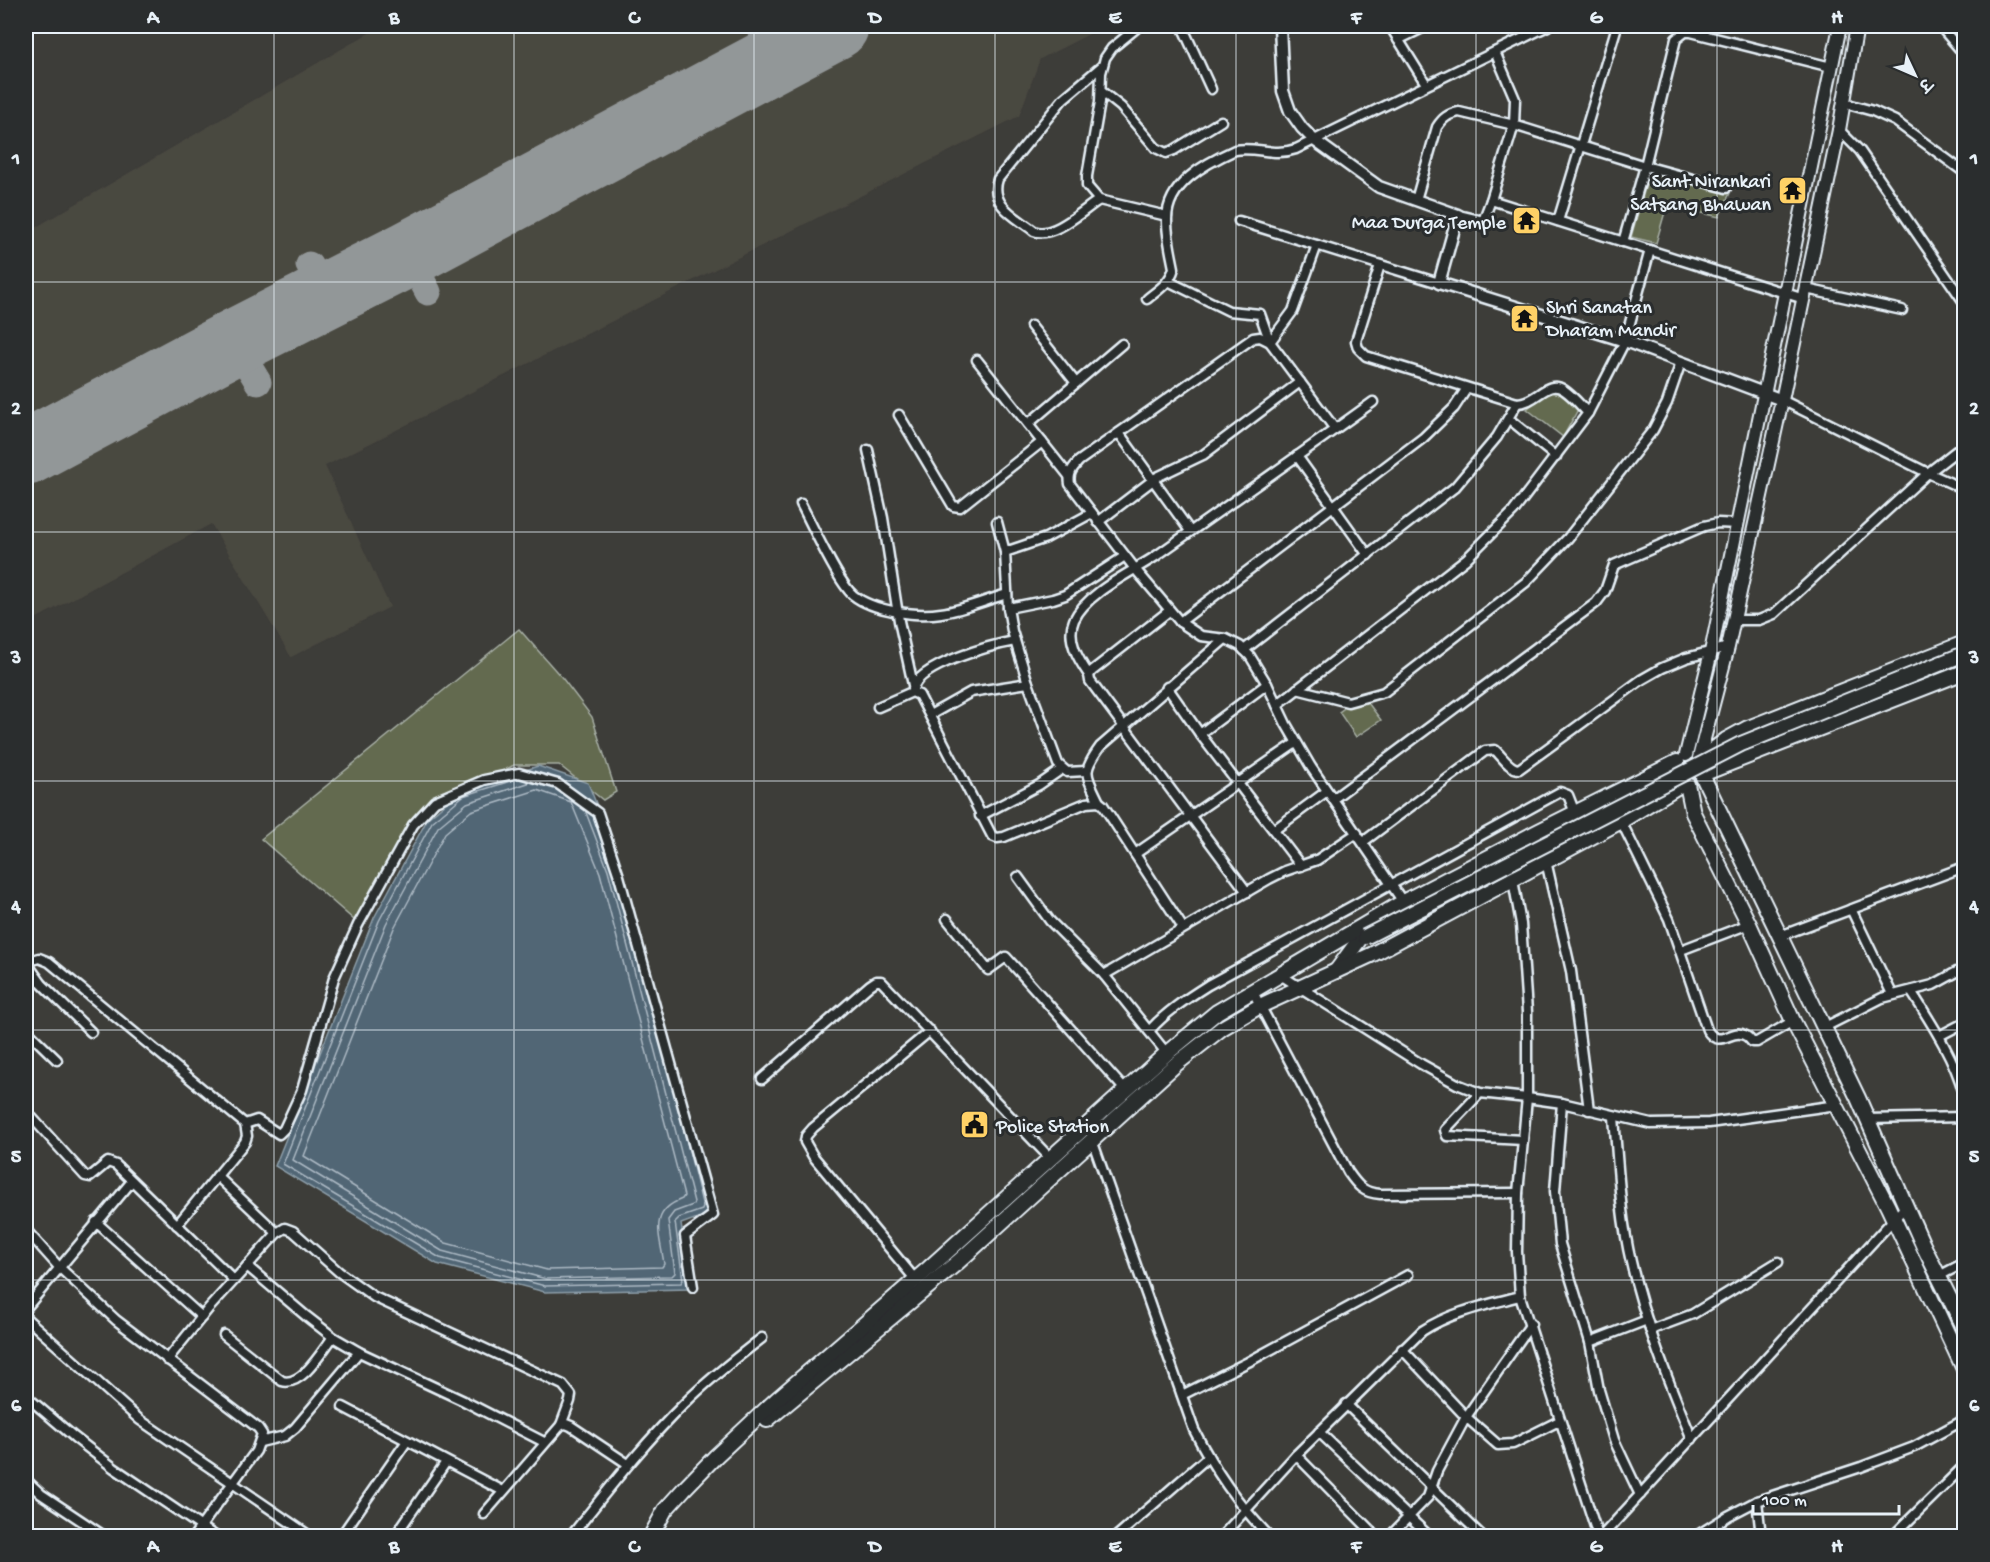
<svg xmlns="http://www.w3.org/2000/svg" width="1990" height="1562" font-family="'Gochi Hand','Playpen Sans Deva',sans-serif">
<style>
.built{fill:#4a4840}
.green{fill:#646a50;stroke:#a6aea4;stroke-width:1.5}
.water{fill:#516675;stroke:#8d9ea9;stroke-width:1.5}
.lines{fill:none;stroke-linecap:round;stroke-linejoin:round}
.shore{stroke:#acb9c4;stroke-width:1.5}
.taxiway{stroke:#929798;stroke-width:27}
.runway{stroke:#929798;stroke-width:66}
.minor-casing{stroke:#e8f1f8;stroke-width:13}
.tertiary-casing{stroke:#e8f1f8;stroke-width:15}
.secondary-casing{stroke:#e8f1f8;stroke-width:16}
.primary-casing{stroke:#e8f1f8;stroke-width:18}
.minor{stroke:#2a2d2e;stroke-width:8}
.tertiary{stroke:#2a2d2e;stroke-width:10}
.secondary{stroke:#2a2d2e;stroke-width:12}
.primary{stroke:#2a2d2e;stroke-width:14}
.primary-bridge-casing{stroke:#e8f1f8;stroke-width:18;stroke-linecap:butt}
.primary-bridge{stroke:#2a2d2e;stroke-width:14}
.grid{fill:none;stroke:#e8f1f8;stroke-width:1.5;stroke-opacity:0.55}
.labels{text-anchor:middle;stroke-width:6;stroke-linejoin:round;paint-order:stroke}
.poi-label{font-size:20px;fill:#e8f1f8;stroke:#2a2d2e;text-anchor:end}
.neatline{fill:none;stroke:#e8f1f8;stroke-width:2}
.grid-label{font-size:20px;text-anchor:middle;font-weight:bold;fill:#e8f1f8}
</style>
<rect width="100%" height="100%" fill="#3d3d39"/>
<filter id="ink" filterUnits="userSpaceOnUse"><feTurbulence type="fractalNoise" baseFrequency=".0167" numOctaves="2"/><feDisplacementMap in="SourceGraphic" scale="12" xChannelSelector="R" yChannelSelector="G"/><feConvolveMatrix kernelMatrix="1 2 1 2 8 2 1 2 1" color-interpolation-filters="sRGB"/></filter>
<g filter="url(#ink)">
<polygon class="built" points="381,26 1105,26 1040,59 1019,116 325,466 390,607 291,657 211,524 26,624 26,233"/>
<g class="green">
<polygon points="1649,174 1730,193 1719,217 1667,205 1656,243 1631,237"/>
<polygon points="1555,383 1582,402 1563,437 1527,409"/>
<polygon points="519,629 563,679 592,717 616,792 603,800 559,765 514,765 428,810 361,926 261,839"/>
<polygon points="1362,695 1381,720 1356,737 1339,712"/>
</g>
<polygon class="water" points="538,766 588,783 621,866 711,1213 681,1224 691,1289 545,1292 437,1264 275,1166 374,918 428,818 460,791"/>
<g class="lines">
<g class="shore">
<polyline points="517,779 463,796 432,822 379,921 283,1164 440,1258 545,1286 681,1283 683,1280 675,1222 679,1218 702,1210 703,1207 683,1126"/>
<polyline points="531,782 467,803 438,827 386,924 293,1160 442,1251 546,1279 672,1276 675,1273 668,1220 674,1212 693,1205 694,1202 608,870 585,810"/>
<path d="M537,790l34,12 29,71 84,323 -2,3c-34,13 -22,36 -18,65l-2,3 -115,3 -101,-27 -142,-87 90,-228 51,-95 26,-22z"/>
</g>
<g class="taxiway">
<polyline points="408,254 428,292"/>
<polyline points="309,265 327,295"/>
<polyline points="234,342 258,382"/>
</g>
<polyline class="runway" points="26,453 234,342 408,254 836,26"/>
<defs>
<g id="minor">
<polyline points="1139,26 1112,48 1105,58 1101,73 1100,102 1087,176 1087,186 1099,200 1167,216"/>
<polyline points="1182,26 1211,89"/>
<polyline points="1390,26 1426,84"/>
<polyline points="1940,26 1964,54"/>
<polyline points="1398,40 1427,26"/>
<polyline points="1101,91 1121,107 1156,148 1166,153 1174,150 1221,121"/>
<polyline points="1844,103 1873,111 1895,121 1964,172"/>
<polyline points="1839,130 1860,151 1964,302"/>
<path d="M1099,200c-16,10 -46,39 -65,31 -18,-14 -45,-26 -36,-52l65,-80 39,-33"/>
<path d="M1416,200l21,-73c6,-9 11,-13 22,-15l55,13 1,-26 -20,-47"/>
<polyline points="1491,200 1514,125 1645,166 1726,188"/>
<polyline points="1458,215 1483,221 1491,200 1804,299"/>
<polyline points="1239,221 1439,283"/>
<polyline points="1558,221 1617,26"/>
<polyline points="1623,242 1645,166 1676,39 1685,32 1691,32 1831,67"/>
<path d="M1380,265l-24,76 2,7 8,8 151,47c20,0 30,-25 47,-13 9,6 16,15 24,23"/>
<polyline points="1168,281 1229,311 1260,314 1270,342 1293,311 1317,245"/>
<polyline points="1806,289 1902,310"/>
<path d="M1147,299c11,-9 23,-16 27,-31 -3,-15 -7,-32 -7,-47 -1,-37 39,-58 68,-71 22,-4 38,7 61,-1l252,-123"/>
<polyline points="1031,326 1076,383"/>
<polyline points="977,360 1069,476"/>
<polyline points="1782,400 1928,473 1964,489"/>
<polyline points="899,415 953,506 960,507 1042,442"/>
<polyline points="1509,419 1556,457"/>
<polyline points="1028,424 1122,344"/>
<path d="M1335,429l-65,-87 -10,-5 -7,1 -174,123c-7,8 -11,12 -9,23l66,86 44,52 21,14 25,3 14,7 10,10 17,28 19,40 25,43 92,135"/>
<polyline points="1119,433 1190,531"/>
<polyline points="868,450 883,518 899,621 913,685"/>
<polyline points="1297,456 1368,555"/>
<path d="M801,504c11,21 37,78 52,91 20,16 64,22 88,18 22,-3 45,-13 66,-19"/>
<polyline points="997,522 1005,552 1008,608 1012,631 1028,683 1058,764 1067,772 1086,771"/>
<polyline points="1098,522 1157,477 1203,455 1300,382"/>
<polyline points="1005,552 1046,538 1092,513"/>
<polyline points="1008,608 1053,599 1065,595 1125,556"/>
<polyline points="1169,611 1092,671 1089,675 1090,681 1247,892"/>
<polyline points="1734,620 1759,620 1774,614 1928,473 1964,445"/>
<polyline points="1180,622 1423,438 1454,408 1467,388"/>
<polyline points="1244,650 1455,487 1497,437 1517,403"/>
<path d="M1089,675c-11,-16 -23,-36 -15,-55 12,-27 58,-48 82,-64 72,-51 145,-102 217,-154"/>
<polyline points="1167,687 1200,734 1301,866"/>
<path d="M913,689c5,-24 79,-44 102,-48"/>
<polyline points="1297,689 1348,702 1384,692 1526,582 1568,538 1653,430 1667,403 1681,362"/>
<polyline points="1277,705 1466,559 1513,512 1588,413 1625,341 1650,250"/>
<polyline points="878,707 912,692 919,695 992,836 997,838 1004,837 1086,803 1099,802 1103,805 1183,928"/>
<polyline points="930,715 971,692 1028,683"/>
<polyline points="1200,734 1267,684"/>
<polyline points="1333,799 1596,603 1605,591 1614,565 1704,526 1718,523 1738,524"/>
<path d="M1099,802c-13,-28 -18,-29 1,-55l125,-108"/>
<polyline points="980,816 1039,785 1062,769"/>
<path d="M1621,821l48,98 38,111c13,20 24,-2 37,5 4,1 6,5 8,7h5l36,-21"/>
<polyline points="1274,830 1327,791"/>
<path d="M1363,842l122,-91 10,-1c7,6 14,19 24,19l122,-89 21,-12 24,-10 42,-11"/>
<polyline points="1507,847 1521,924 1527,1012 1527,1098 1518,1193 1517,1252 1520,1296 1598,1536"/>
<polyline points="1135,854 1296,743"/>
<polyline points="1546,861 1571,971 1589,1110"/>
<polyline points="1018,877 1050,921 1104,975 1168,1055"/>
<polyline points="1851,909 1892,994"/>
<polyline points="947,919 988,970 1006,957 1126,1091"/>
<polyline points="1780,936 1964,867"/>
<polyline points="1681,950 1749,924"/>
<polyline points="26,962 39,958 49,962 245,1124 247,1136 245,1142 177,1225"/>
<polyline points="26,962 42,984 91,1032"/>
<polyline points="1279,974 1421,1064 1457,1084 1480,1093 1527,1098 1562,1103 1651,1124 1709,1123 1837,1105"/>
<polyline points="1104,975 1269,879 1285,871 1317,860 1357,833"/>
<path d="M1252,990l96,182c9,13 15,21 32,22l138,-1"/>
<path d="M1911,991c21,33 43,66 53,103"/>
<polyline points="1823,1028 1882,998 1933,985 1964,968"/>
<polyline points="26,1030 57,1060"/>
<path d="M1149,1031c17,-19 37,-32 59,-46l352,-193 8,3 7,18"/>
<polyline points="1939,1036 1964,1023"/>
<polyline points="762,1079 870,985 876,981 881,981 1051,1159"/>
<polyline points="1480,1093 1445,1130 1447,1136 1523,1140"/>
<polyline points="1562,1103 1555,1191 1560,1244 1590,1342 1599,1390 1614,1440 1640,1495"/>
<polyline points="26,1111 85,1176 90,1177 108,1162 116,1165 234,1280"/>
<path d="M1614,1117c4,48 6,98 17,145 14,61 37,119 61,177"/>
<polyline points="1867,1119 1964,1117"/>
<polyline points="245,1124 257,1120 279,1134 284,1129 302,1090 334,978 358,925 413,825 435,801 484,780 519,773 558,784 598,813 619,876 713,1215 685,1236 693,1287"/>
<path d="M1091,1137l103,293c21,41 43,73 75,106"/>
<polyline points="217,1176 277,1233"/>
<polyline points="96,1222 202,1317"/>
<polyline points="26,1230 59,1267 116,1320 258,1428 262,1434 256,1451 194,1536"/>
<polyline points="247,1266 306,1316 333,1337 359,1352 464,1401 544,1442"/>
<polyline points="1939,1276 1964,1263"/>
<polyline points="915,1279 813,1156 805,1142 806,1136 813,1128 930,1031"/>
<polyline points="26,1308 132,1181"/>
<polyline points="26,1318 140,1420 310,1536"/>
<polyline points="1650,1330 1693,1314 1778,1262"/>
<path d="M224,1335l58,46c20,6 40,-30 51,-44"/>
<polyline points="1590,1342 1647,1320"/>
<polyline points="1402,1349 1466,1417 1498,1445 1513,1444 1559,1421"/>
<polyline points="167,1360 209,1308 277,1233 285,1228 293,1231 339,1272 374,1297 563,1385 571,1395 570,1401 561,1425"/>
<polyline points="1182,1395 1248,1362 1408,1275"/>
<polyline points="26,1396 74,1437 114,1468 215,1536"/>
<polyline points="1346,1404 1482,1536"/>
<polyline points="343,1407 503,1491"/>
<polyline points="1319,1432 1429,1536"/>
<polyline points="260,1442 285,1436 295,1428 359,1352"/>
<polyline points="1296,1455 1376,1536"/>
<polyline points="26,1480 41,1494 104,1536"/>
<polyline points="1757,1501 1761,1536"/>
<polyline points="484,1514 561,1425 566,1424 571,1426 628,1464"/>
<polyline points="341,1536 407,1441"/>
<polyline points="395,1536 446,1462"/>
<path d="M571,1536c36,-45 72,-92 114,-133 24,-24 51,-45 77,-65"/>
<polyline points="1117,1536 1208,1457"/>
<path d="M1222,1536l74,-81 126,-124c29,-19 64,-26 98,-35"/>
<polyline points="1390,1536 1428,1497 1437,1471 1466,1417 1531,1324"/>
<polyline points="1602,1536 1905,1207"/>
<polyline points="1696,1536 1728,1516 1757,1501 1861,1467 1914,1447 1964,1420"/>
<polyline points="1893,1536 1964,1466"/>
</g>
<polyline id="tertiary" points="1280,26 1283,91 1290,111 1302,128 1314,140 1379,187 1458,215 1439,283 1625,341 1782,400"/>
<g id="secondary">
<polyline points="1686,755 1711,652 1840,26"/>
<polyline points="1699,758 1728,647 1782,400 1839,130 1857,26"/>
</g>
<g id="primary">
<polyline points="1701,759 1726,740 1748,728 1964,643"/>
<polyline points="1705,773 1964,672"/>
<polyline points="1703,777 1858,1098 1923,1245 1964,1327"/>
<polyline points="1687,784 1693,813 1749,924 1793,1021 1888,1207 1964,1369"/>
<polyline points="1337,970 1359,940"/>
<polyline points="767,1420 958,1262 1175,1065 1222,1028 1260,1006 1373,954 1621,821 1683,783"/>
<polyline points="651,1536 665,1510 684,1489 716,1456 776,1400 929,1268 1167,1053 1217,1012 1403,902 1539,831 1677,762"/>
</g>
</defs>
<use href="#minor" class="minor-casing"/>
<use href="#tertiary" class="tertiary-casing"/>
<use href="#secondary" class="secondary-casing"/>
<use href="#primary" class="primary-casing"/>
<use href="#minor" class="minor"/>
<use href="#tertiary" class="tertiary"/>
<use href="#secondary" class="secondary"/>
<use href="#primary" class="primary"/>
<defs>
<polyline id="primary-bridge" points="1365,937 1741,744 1964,654"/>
</defs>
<use href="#primary-bridge" class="primary-bridge-casing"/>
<use href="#primary-bridge" class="primary-bridge"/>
</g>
</g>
<path class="grid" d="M274,26v1510M514,26v1510M754,26v1510M995,26v1510M1236,26v1510M1476,26v1510M1717,26v1510M26,282h1938M26,532h1938M26,781h1938M26,1030h1938M26,1280h1938"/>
<defs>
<symbol id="temple-square" viewBox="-11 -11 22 22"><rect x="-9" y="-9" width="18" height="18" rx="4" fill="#ffd166" stroke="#2a2d2e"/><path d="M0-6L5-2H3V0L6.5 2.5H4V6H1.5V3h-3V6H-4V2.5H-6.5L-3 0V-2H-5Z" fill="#111"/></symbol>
<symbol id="civic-square" viewBox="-11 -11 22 22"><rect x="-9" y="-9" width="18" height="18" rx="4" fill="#ffd166" stroke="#2a2d2e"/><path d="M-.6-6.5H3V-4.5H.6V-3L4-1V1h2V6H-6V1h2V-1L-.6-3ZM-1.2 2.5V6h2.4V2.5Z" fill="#111"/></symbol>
</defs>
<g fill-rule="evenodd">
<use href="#temple-square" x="1776" y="174" width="33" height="33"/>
<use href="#temple-square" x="1510" y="204" width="33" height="33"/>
<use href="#temple-square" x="1508" y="302" width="33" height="33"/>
<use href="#civic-square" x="958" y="1108" width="33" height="33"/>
</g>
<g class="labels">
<g class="poi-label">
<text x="1771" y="187">Sant Nirankari<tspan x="1771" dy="23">Satsang Bhawan</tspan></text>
<text x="1506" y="228">Maa Durga Temple</text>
<text x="1546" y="313" text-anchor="start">Shri Sanatan<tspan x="1546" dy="23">Dharam Mandir</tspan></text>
<text x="996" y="1132" text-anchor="start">Police Station</text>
</g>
</g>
<rect width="1990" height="1562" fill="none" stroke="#2a2d2e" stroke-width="66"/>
<g transform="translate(1915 75) rotate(134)" stroke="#2a2d2e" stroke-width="4.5" paint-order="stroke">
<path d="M0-4.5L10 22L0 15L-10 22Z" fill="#e8f1f8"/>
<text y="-9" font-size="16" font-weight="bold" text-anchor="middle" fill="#e8f1f8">उ</text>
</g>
<path d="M1753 1505v9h146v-9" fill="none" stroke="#e8f1f8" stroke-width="3"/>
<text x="1762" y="1505" font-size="18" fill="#e8f1f8" stroke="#2a2d2e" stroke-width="4.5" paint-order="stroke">100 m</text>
<rect x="33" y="33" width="1924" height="1496" class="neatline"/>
<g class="grid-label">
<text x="153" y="23">A</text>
<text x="394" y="23">B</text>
<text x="634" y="23">C</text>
<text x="875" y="23">D</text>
<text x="1115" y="23">E</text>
<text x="1356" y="23">F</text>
<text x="1596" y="23">G</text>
<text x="1837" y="23">H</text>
<text x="16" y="164">1</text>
<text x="1974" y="164">1</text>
<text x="16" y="414">2</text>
<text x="1974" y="414">2</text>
<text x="16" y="663">3</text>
<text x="1974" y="663">3</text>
<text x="16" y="912">4</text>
<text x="1974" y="912">4</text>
<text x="16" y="1162">5</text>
<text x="1974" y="1162">5</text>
<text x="16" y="1411">6</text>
<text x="1974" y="1411">6</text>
<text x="153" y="1552">A</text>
<text x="394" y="1552">B</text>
<text x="634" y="1552">C</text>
<text x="875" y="1552">D</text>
<text x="1115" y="1552">E</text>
<text x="1356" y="1552">F</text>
<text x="1596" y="1552">G</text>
<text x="1837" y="1552">H</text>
</g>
</svg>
